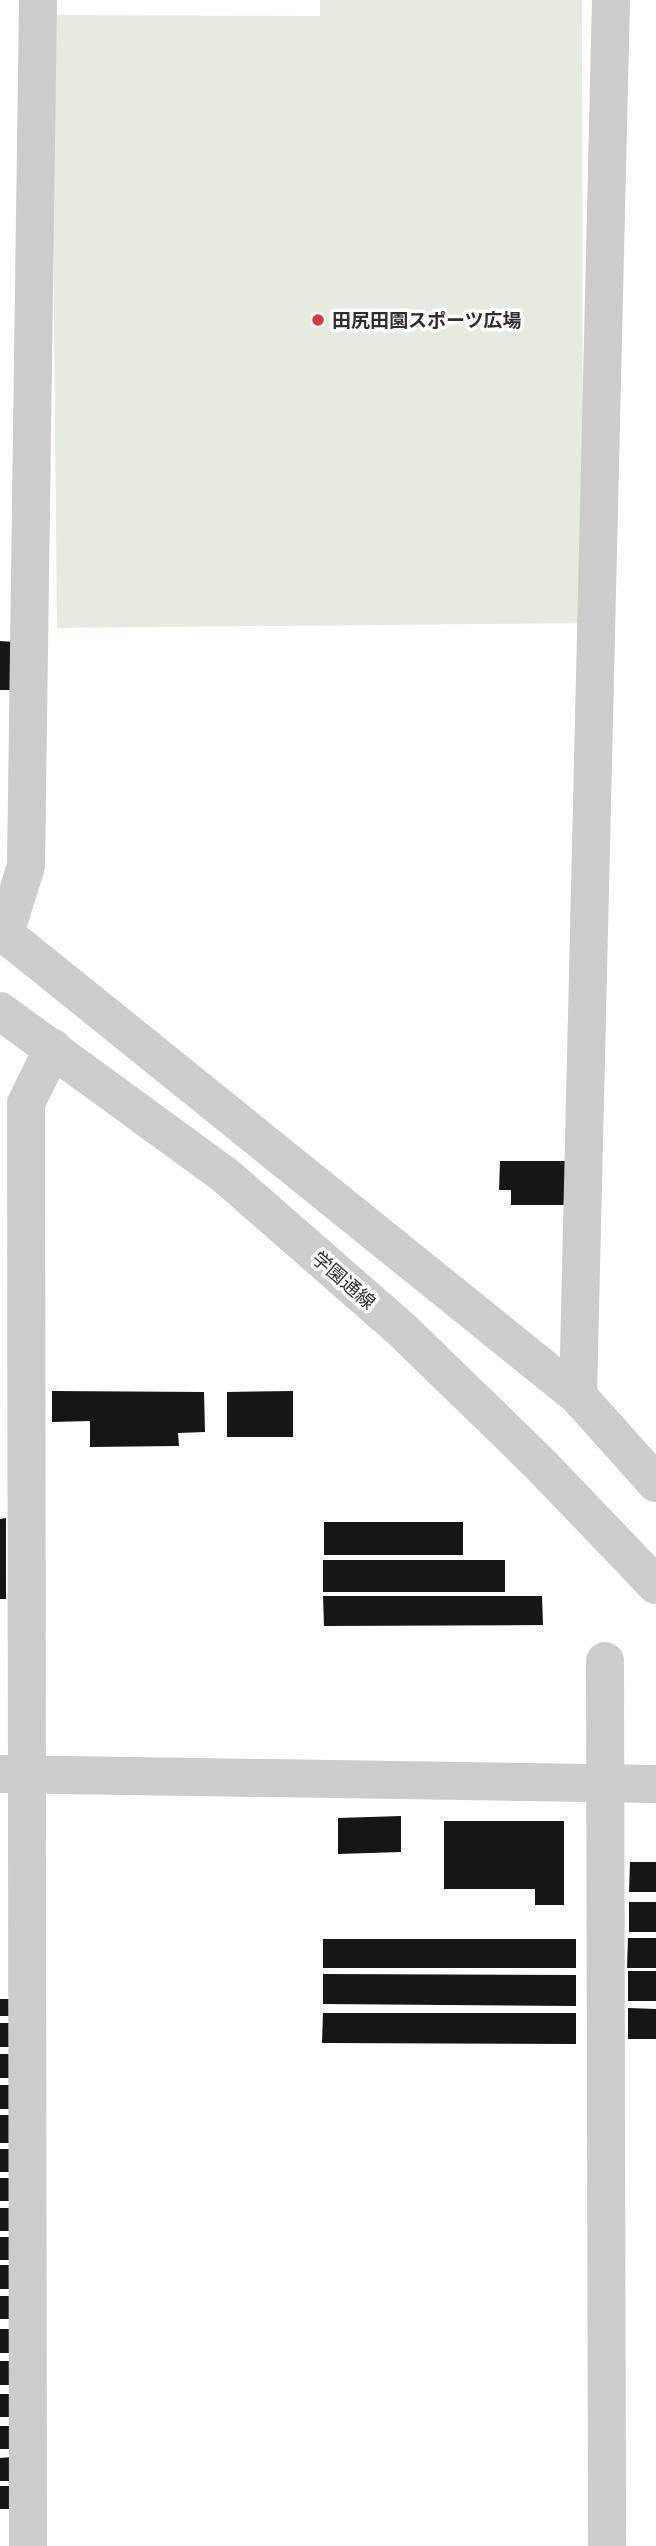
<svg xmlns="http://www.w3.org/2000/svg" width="656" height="2546" font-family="'Varela Round','Noto Sans JP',sans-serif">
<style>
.green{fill:#e5ecdd}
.building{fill:#161616}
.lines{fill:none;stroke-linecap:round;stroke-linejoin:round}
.minor{stroke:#ccc;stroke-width:38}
.poi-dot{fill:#de3945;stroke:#fff;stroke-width:2.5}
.labels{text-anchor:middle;stroke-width:7;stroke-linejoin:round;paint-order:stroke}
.poi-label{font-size:19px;font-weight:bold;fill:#2f2f2f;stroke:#fff;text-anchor:start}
.street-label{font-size:19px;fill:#2f2f2f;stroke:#fff}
</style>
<rect width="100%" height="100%" fill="#fff"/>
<polygon class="green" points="320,0 582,0 583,623 57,628 51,15 320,16"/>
<g class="building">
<polygon points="0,641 14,642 13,690 0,690"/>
<polygon points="500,1161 568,1161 568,1205 511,1205 511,1190 499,1190"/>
<polygon points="52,1391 204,1392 205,1432 178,1433 179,1446 90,1447 90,1421 52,1422"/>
<polygon points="293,1391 293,1437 227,1437 227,1392"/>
<polygon points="6,1518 6,1599 0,1599 0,1519"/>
<rect x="324" y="1522" width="139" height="33"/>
<rect x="323" y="1560" width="182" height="32"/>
<polygon points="323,1596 542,1596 543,1625 324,1626"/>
<polygon points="401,1816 401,1852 338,1854 338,1818"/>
<polygon points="444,1821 564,1821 564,1905 535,1905 535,1889 444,1889"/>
<polygon points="630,1862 656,1862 656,1892 629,1892"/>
<rect x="629" y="1902" width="27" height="30"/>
<polygon points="628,1938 656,1938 656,1968 627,1968"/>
<rect x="323" y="1939" width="253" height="29"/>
<rect x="628" y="1971" width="28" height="30"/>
<polygon points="323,1974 576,1975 576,2006 323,2004"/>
<rect x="0" y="1999" width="9" height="17"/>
<polygon points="628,2008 656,2009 656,2039 628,2039"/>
<polygon points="323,2013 576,2013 576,2044 322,2043"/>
<rect x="0" y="2023" width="9" height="24"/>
<rect x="0" y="2054" width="10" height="24"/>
<polygon points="0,2085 10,2085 9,2109 0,2109"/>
<rect x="0" y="2115" width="11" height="28"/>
<rect x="0" y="2149" width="10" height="23"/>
<rect x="0" y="2178" width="9" height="23"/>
<rect x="0" y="2208" width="10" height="23"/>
<rect x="0" y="2237" width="9" height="23"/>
<rect x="0" y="2265" width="9" height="24"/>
<rect x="0" y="2296" width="10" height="23"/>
<rect x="0" y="2329" width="11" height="24"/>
<rect x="0" y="2361" width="10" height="24"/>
<rect x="0" y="2394" width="10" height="23"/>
<rect x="0" y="2426" width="13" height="23"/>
<polygon points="12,2457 12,2481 0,2481 0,2458"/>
<rect x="0" y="2486" width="12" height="23"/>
</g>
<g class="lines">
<g class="minor">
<polyline points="0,930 578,1396 656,1483"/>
<polyline points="5,933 26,866 38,0"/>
<polyline points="0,1011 226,1176 401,1329 539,1463 656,1585"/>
<polyline points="578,1396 611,0"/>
<polyline points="605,1661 607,2546"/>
<polyline points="0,1774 656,1784"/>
<polyline points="28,2546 26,1103 53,1048"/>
</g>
</g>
<circle class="poi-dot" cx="318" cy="320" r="7"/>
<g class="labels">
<g class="poi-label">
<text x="332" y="327">田尻田園スポーツ広場</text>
</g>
<g class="street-label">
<text transform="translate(344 1280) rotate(41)" y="7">学園通線</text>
</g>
</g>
</svg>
